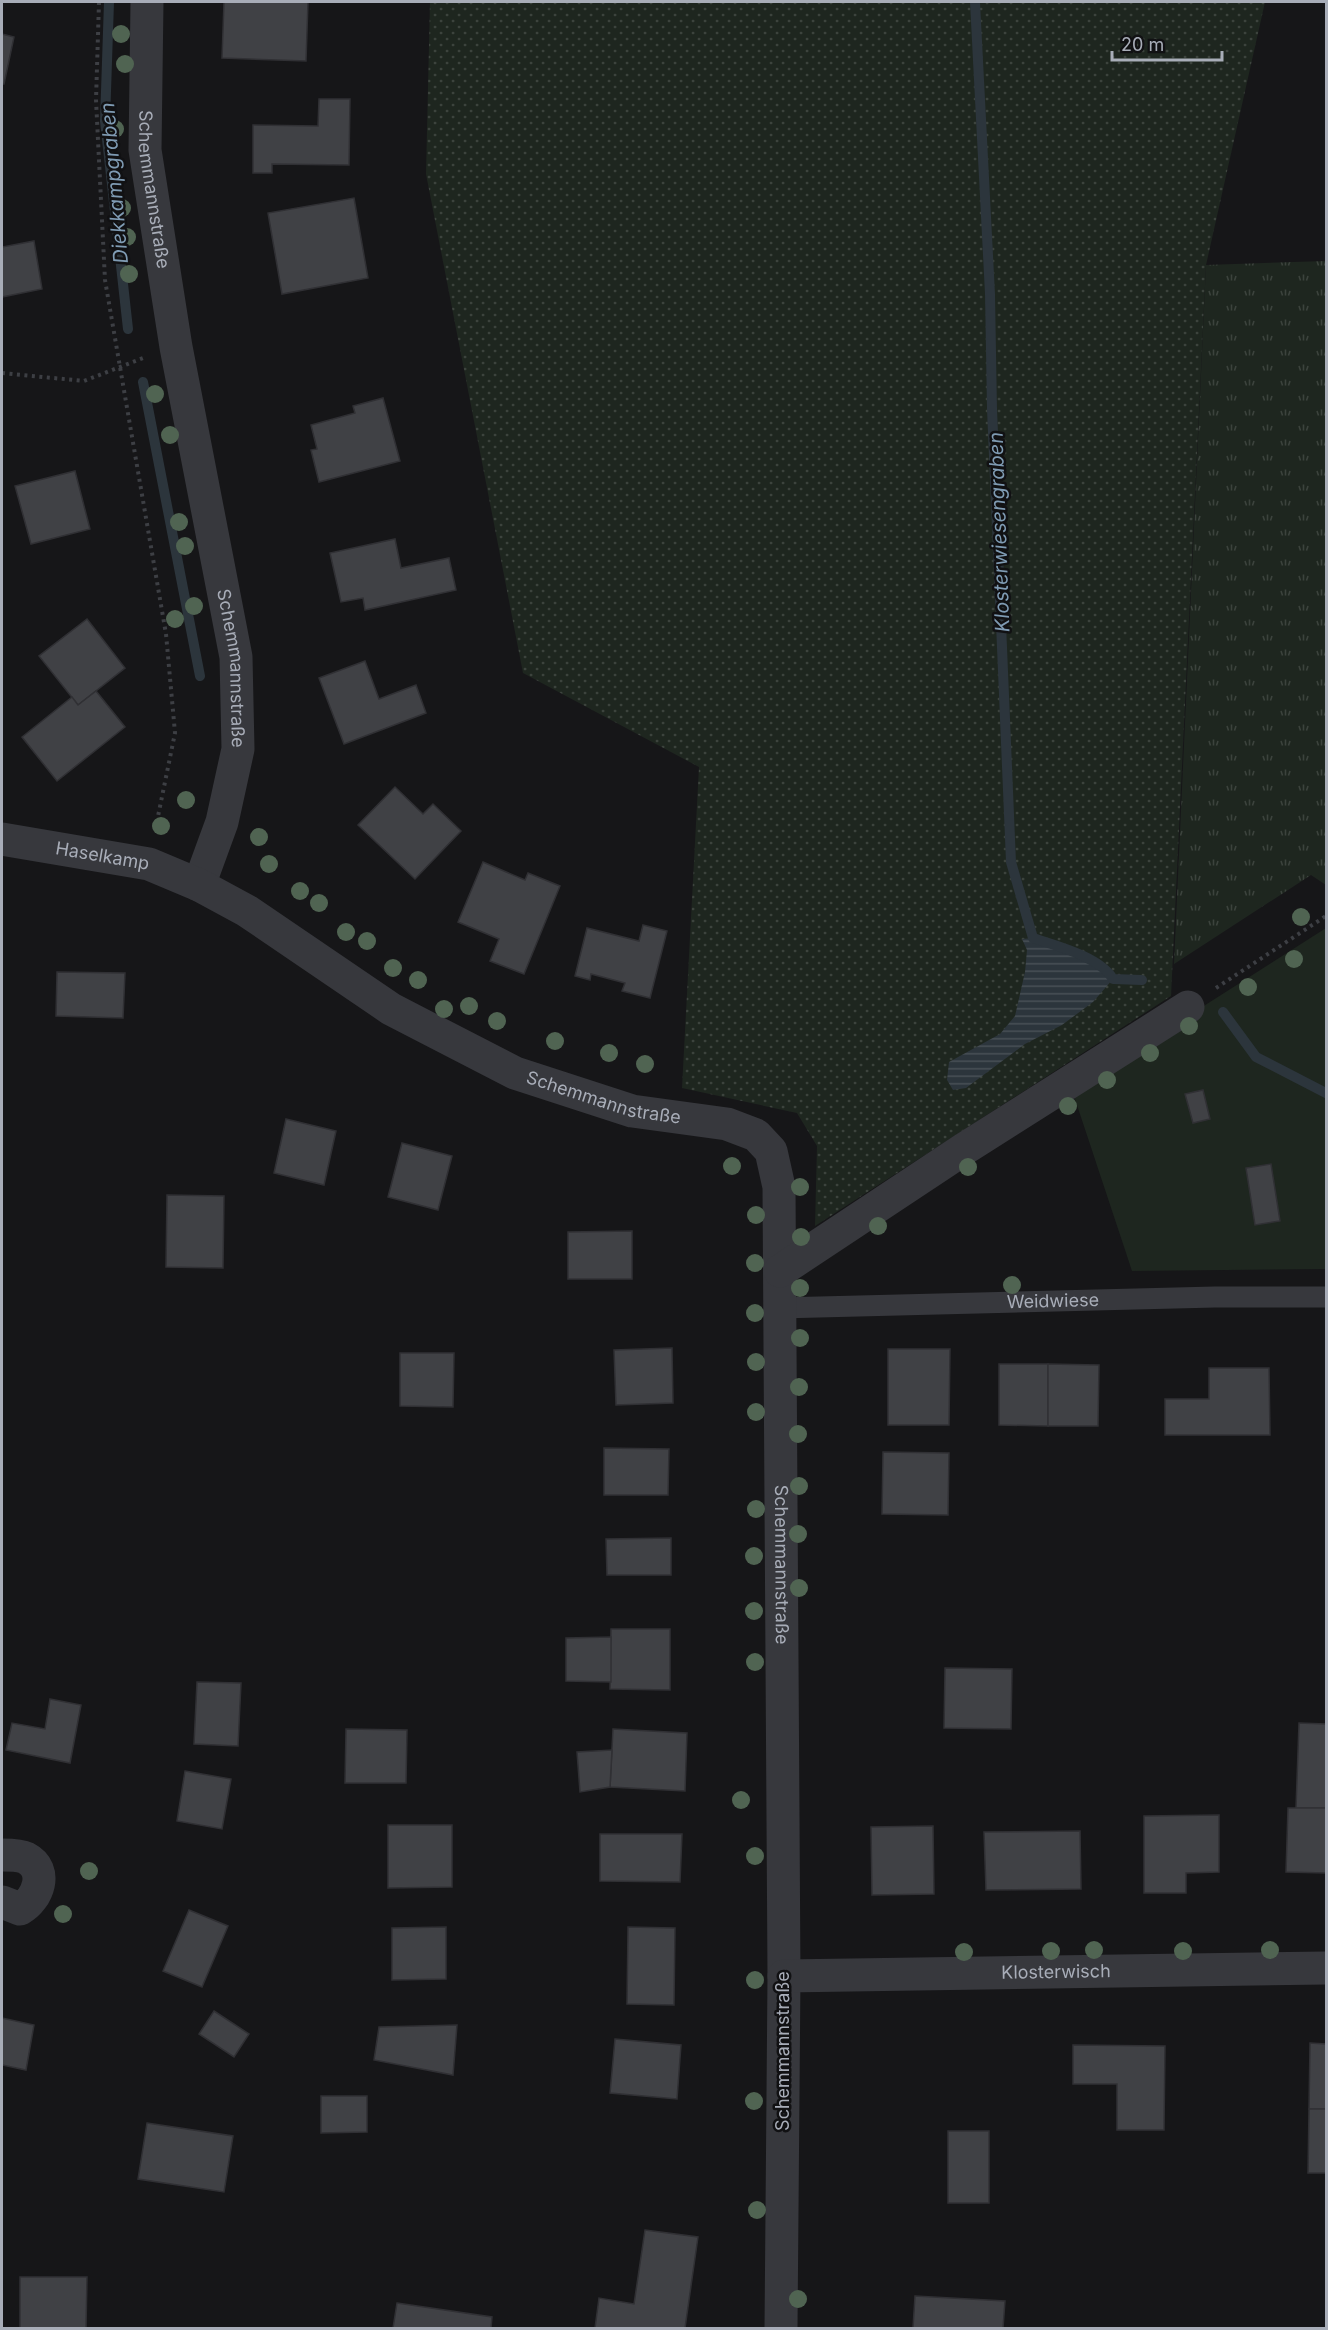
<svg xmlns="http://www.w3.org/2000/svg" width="1328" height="2330" font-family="Inter,sans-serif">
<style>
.grass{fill:url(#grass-dots)}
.park{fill:url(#park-tufts)}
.garden{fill:#1e261f}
.water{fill:url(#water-rules)}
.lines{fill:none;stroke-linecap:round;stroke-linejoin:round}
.stream{stroke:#2c353c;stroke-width:10}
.building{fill:#404145;stroke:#303034;stroke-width:1.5}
.path{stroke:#3d3f44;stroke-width:4;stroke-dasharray:3 4.5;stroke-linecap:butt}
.lane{stroke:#37383d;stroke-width:21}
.street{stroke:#37383d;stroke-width:33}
.tree{fill:#506452}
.labels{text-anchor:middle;stroke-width:5;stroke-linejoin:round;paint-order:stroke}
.street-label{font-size:18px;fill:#a8adb8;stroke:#111113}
.water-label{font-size:20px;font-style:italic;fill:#7f9bb3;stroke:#111113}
</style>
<defs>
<pattern id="grass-dots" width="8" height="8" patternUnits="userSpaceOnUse" patternTransform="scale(1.5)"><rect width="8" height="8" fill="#1e261f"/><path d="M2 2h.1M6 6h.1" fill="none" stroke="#3c433d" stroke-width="1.8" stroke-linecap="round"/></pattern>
<pattern id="park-tufts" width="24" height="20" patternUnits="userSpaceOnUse" patternTransform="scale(1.5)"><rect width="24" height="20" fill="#1e261f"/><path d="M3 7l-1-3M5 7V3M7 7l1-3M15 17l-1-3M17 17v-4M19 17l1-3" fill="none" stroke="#3c433d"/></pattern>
<pattern id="water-rules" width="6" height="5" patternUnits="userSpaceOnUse" patternTransform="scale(1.5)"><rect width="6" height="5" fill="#2c353c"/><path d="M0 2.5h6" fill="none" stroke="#485056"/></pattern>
</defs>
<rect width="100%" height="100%" fill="#161618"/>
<polygon class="grass" points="430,2 1265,2 1206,265 1171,996 815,1226 817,1146 797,1113 682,1088 699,767 523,673 426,174"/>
<polygon class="park" points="1326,261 1326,885 1311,875 1174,964 1206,265"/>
<polygon class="garden" points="1326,928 1326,1269 1132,1271 1072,1090"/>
<path class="water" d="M1033,938c24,8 67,19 80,41l-20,23 -31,23 -37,19 -59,44 -13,2 -6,-10 2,-18 51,-28 15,-18 10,-44 2,-22 -5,-11z"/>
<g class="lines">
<g class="stream">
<polyline points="109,2 105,121 128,329"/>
<path d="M975,2l15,292 2,115 19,453 22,76c24,8 67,19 80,41l29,1"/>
<polyline points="143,382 200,676"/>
<polyline points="1223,1012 1256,1057 1326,1093"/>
</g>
</g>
<g class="building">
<polygon points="224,2 308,2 306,61 222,58"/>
<polygon points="2,34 14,37 4,84 2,84"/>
<polygon points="319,99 350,99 349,165 272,164 272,173 253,173 253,125 318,126"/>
<polygon points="354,198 368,278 282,294 268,213"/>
<polygon points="34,241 42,289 2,297 2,247"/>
<polygon points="383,398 400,461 319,482 311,450 317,449 311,425 355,413 353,406"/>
<polygon points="75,471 90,529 31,544 15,486"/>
<polygon points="395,539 401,568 449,558 456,590 365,610 363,598 341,602 330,553"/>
<polygon points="87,619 125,668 78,705 39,656"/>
<polygon points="365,661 379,699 416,685 426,713 344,744 319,678"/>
<polygon points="96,691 125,727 57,781 22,737 72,697 78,705"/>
<polygon points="395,787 423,814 433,804 461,831 415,879 358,825"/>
<polygon points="483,862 525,880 528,873 560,886 524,974 490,961 499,939 458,922"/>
<polygon points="643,925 667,931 650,998 622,991 625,983 591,974 590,980 575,976 587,928 639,941"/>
<polygon points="57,972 125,973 123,1018 56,1016"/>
<polygon points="1203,1090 1210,1119 1193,1123 1185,1094"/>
<polygon points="286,1119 336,1131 324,1185 274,1173"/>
<polygon points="402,1143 452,1156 438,1210 388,1197"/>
<polygon points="1271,1164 1280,1221 1255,1225 1246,1168"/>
<polygon points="167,1195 224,1196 223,1268 166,1267"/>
<polygon points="632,1231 632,1279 568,1279 568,1232"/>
<polygon points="672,1348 673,1403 616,1405 614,1350"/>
<polygon points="888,1349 950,1349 949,1425 888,1425"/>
<polygon points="400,1353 454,1353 453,1407 400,1406"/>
<polygon points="999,1364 1048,1364 1048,1426 999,1425"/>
<polygon points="1048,1364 1099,1365 1098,1426 1048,1426"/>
<polygon points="1209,1368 1269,1368 1270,1435 1165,1435 1165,1399 1209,1399"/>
<polygon points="604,1448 669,1449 668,1495 604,1495"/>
<polygon points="883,1452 949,1453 948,1515 882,1514"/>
<polygon points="671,1538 671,1575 607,1575 606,1539"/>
<polygon points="611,1629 670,1629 670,1690 610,1689"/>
<polygon points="611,1637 611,1682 566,1681 566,1638"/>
<polygon points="945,1668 1012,1669 1011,1729 944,1728"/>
<polygon points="197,1682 241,1683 238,1746 194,1744"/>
<polygon points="50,1699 81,1705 70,1763 6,1750 12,1723 45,1729"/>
<polygon points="1299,1723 1326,1724 1326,1808 1296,1808"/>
<polygon points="346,1729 407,1730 406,1783 345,1783"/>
<polygon points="613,1729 687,1733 685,1791 610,1787"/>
<polygon points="612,1750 610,1787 580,1792 577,1752"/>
<polygon points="185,1771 231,1779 222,1829 177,1821"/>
<polygon points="1288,1808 1326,1808 1326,1873 1286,1872"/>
<polygon points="1219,1815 1219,1872 1186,1873 1186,1893 1144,1893 1144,1816"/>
<polygon points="388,1825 452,1825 452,1887 388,1888"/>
<polygon points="933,1826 934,1894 872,1895 871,1827"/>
<polygon points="1080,1831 1081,1889 986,1890 984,1832"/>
<polygon points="600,1834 682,1834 680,1882 600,1881"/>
<polygon points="189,1910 228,1926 202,1987 163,1971"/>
<polygon points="446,1927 446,1979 392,1980 392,1928"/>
<polygon points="628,1927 675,1928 674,2005 627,2004"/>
<polygon points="214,2011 249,2034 234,2057 199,2034"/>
<polygon points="2,2018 34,2025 26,2070 2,2065"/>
<polygon points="457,2025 453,2075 374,2060 379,2027"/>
<polygon points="615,2039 681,2045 677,2099 610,2093"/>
<polygon points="1310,2043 1326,2044 1326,2109 1309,2109"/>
<polygon points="1073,2045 1165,2046 1164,2130 1117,2130 1117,2084 1073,2084"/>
<polygon points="321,2096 367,2096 367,2132 321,2133"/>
<polygon points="1309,2109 1326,2109 1326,2173 1308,2173"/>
<polygon points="147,2123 233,2136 224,2192 138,2179"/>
<rect x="948" y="2131" width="41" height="72"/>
<polygon points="645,2230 698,2237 685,2328 595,2328 599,2298 634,2304"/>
<polygon points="20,2277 87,2277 86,2328 20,2328"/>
<polygon points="915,2296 1005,2301 1003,2328 913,2328"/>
<polygon points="397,2303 492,2317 491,2328 393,2328"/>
</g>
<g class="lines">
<g class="path">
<polyline points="99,2 96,100 105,280 166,634 175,733 155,831"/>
<polyline points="2,373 84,381 143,358"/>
<polyline points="1216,988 1326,916"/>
</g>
<path class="lane" id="s1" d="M779,1308l436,-11h111"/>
<g class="street">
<path id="s2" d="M147,2l-2,148 31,197 60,310 2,92 -16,73 -23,63"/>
<path id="s3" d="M2,839l147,25 50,21 48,26 144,98 124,64 117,38 95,13 29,11 15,16 8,36 5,789 -3,352"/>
<polyline points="780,1271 964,1149 1188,1007"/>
<path d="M2,1855c7,0 18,0 24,3 23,12 12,41 -6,51l-18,-7"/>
<path id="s4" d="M784,1976l542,-8"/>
</g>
</g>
<g class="tree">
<circle cx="121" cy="34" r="9"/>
<circle cx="125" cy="64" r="9"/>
<circle cx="115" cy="129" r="9"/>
<circle cx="122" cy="208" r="9"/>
<circle cx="127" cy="237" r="9"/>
<circle cx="129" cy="274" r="9"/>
<circle cx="155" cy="394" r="9"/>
<circle cx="170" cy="435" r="9"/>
<circle cx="179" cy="522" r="9"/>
<circle cx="185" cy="546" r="9"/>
<circle cx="194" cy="606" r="9"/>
<circle cx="175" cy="619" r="9"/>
<circle cx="186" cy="800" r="9"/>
<circle cx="161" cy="826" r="9"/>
<circle cx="259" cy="837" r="9"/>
<circle cx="269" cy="864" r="9"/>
<circle cx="300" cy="891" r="9"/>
<circle cx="319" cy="903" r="9"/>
<circle cx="1301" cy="917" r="9"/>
<circle cx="346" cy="932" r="9"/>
<circle cx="367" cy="941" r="9"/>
<circle cx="1294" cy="959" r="9"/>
<circle cx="393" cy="968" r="9"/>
<circle cx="418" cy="980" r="9"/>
<circle cx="1248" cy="987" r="9"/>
<circle cx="469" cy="1006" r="9"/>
<circle cx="444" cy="1009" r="9"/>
<circle cx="497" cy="1021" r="9"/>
<circle cx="1189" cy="1026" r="9"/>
<circle cx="555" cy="1041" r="9"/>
<circle cx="609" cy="1053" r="9"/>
<circle cx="1150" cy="1053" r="9"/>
<circle cx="645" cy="1064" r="9"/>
<circle cx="1107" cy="1080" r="9"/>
<circle cx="1068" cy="1106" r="9"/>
<circle cx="732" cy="1166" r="9"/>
<circle cx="968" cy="1167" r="9"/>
<circle cx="800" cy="1187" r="9"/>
<circle cx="756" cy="1215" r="9"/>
<circle cx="878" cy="1226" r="9"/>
<circle cx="801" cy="1237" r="9"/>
<circle cx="755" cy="1263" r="9"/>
<circle cx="1012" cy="1285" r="9"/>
<circle cx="800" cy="1288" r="9"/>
<circle cx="755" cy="1313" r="9"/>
<circle cx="800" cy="1338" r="9"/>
<circle cx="756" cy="1362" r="9"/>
<circle cx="799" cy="1387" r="9"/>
<circle cx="756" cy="1412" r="9"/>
<circle cx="798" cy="1434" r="9"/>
<circle cx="799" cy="1486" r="9"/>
<circle cx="756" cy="1509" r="9"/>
<circle cx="798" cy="1534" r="9"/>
<circle cx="754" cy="1556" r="9"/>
<circle cx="799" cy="1588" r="9"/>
<circle cx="754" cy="1611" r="9"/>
<circle cx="755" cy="1662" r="9"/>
<circle cx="741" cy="1800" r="9"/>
<circle cx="755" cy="1856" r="9"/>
<circle cx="89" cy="1871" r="9"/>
<circle cx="63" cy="1914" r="9"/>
<circle cx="1094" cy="1950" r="9"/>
<circle cx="1270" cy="1950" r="9"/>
<circle cx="1051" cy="1951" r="9"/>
<circle cx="1183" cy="1951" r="9"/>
<circle cx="964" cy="1952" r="9"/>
<circle cx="755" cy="1980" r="9"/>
<circle cx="754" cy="2101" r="9"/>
<circle cx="757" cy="2210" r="9"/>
<circle cx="798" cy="2299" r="9"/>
</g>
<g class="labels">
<g class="street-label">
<text dy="6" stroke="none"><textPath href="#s2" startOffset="188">Schemmannstraße</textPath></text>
<text dy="6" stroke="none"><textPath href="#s2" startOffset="674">Schemmannstraße</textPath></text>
<text dy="6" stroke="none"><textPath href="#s3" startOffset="102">Haselkamp</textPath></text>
<text dy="6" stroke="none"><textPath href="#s3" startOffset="664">Schemmannstraße</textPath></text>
<text dy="6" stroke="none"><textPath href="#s1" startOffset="274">Weidwiese</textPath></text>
<text dy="6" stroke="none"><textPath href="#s3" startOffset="1258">Schemmannstraße</textPath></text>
<text dy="6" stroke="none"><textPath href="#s4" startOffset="272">Klosterwisch</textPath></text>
<text transform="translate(783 2051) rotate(-90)" y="6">Schemmannstraße</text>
</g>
<g class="water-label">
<text transform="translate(114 183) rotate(-95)" y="7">Diekkampgraben</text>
<text transform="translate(999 532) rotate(-92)" y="7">Klosterwiesengraben</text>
</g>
</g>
<rect width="1328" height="2330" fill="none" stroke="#a8adb8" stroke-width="6"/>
<path d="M1112 51v9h110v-9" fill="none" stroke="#a8adb8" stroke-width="3"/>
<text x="1121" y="51" font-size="18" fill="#a8adb8" stroke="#111113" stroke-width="4.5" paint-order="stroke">20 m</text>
</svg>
